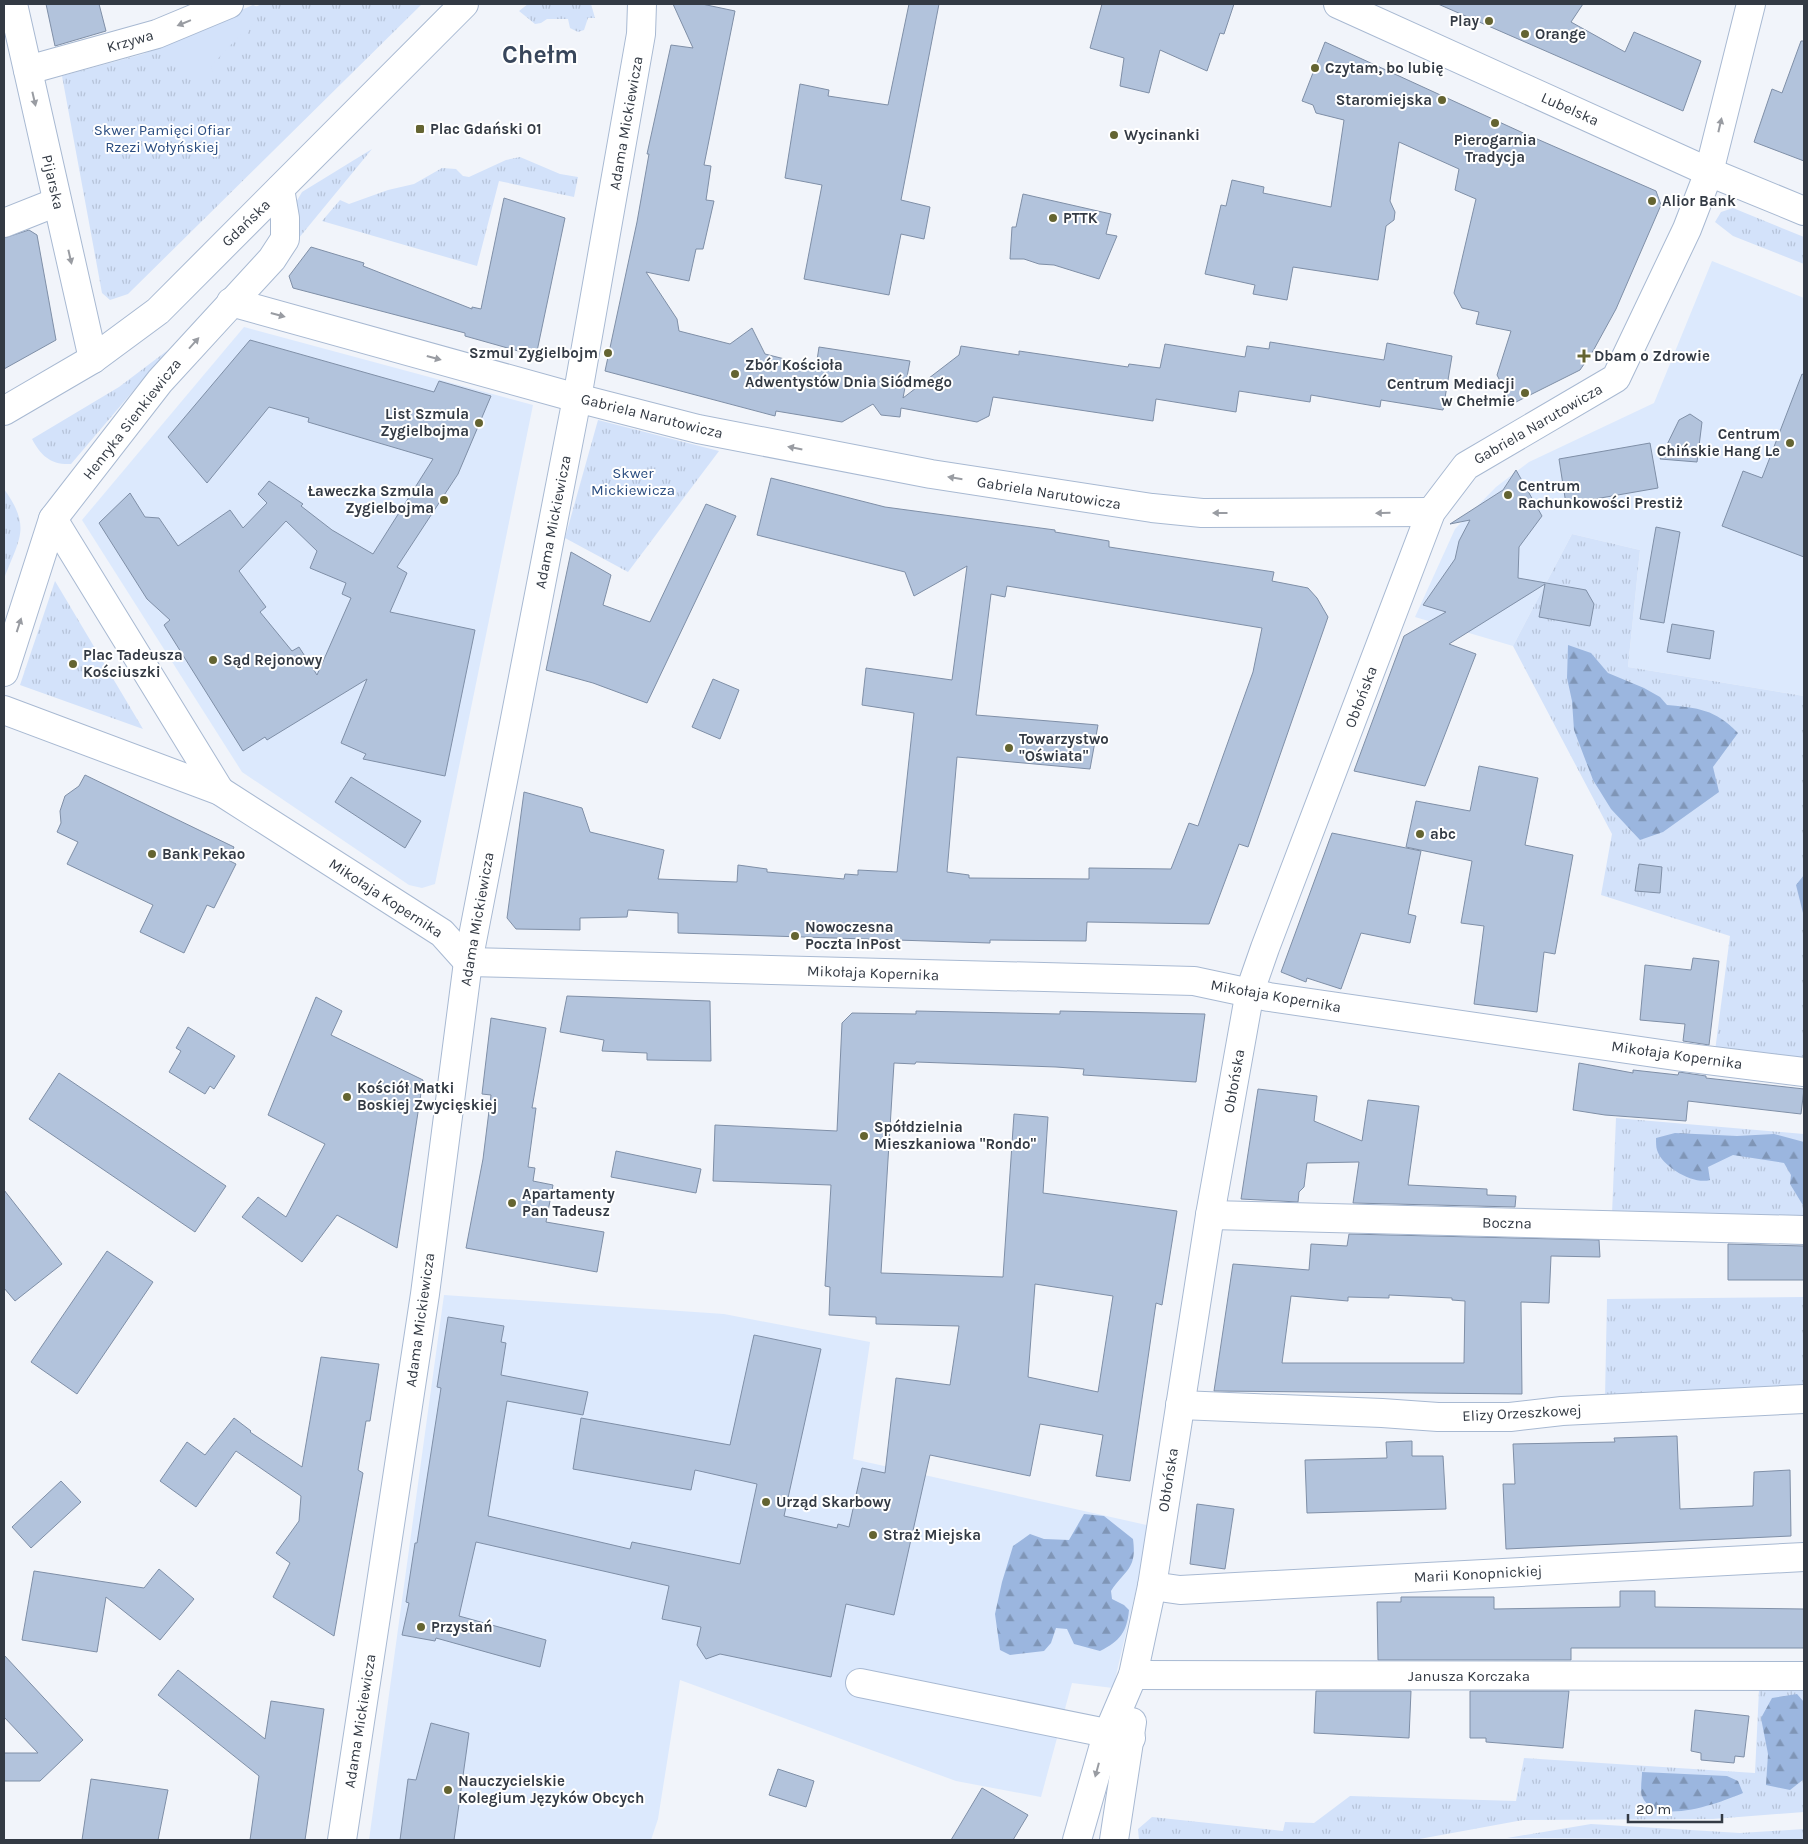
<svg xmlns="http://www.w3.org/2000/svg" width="1808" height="1844" font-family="Karla,sans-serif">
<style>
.built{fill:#dce9fd}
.grass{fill:url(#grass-tufts)}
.forest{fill:url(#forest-firs)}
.garden{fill:#d3e2fa}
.building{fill:#b2c3dc;stroke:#7f8fa7;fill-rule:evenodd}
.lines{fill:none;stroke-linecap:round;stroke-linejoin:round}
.minor-casing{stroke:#a8b9d2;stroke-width:30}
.minor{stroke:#fff;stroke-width:28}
.oneway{fill:#999ca2}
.poi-dot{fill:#646431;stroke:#fff;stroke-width:2}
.labels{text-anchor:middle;stroke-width:4;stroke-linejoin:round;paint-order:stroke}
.poi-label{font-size:15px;font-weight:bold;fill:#333a44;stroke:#fff;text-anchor:start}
.street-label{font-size:15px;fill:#333a44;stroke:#fff}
.park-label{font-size:15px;fill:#2a4d81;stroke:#fff}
.town-label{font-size:25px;font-weight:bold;fill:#38465b;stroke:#fff}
</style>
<defs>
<pattern id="grass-tufts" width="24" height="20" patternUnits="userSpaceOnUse" patternTransform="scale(1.25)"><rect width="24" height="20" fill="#d3e2fa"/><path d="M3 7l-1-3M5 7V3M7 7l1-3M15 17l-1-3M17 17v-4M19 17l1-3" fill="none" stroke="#b6c3d8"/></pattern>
<pattern id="forest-firs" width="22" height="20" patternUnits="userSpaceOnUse" patternTransform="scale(1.25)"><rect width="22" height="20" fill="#9bb6df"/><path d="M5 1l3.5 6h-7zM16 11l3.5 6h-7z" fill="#7f95b6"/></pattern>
</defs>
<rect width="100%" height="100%" fill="#f1f4fa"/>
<g class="built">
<polygon points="1712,261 1804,298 1804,696 1628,667 1640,550 1572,534 1513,646 1415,617 1455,529 1496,487 1529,462 1654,403"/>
<polygon points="244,327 533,405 435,884 422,888 409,885 242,772 82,520"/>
<polygon points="444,1295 724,1314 870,1342 853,1459 1151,1526 1113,1688 1072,1683 1041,1797 956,1781 680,1680 658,1819 651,1840 369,1840"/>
</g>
<g class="grass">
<polygon points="262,4 422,4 128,294 110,300 102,293 62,76 143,54 188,37"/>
<polygon points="528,4 591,4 595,18 588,18 584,30 578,32 570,28 568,19 547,19 541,23 535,24 519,11"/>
<polygon points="372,149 289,250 295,204 302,192"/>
<polygon points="520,157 560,174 578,177 574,197 499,181 477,266 322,221 340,200 349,204 388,190 414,184 442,168 456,169 463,176 469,177 506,160"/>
<polygon points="1733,208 1804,237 1804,264 1733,236 1715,222 1721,212"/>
<path d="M168,350l-97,114c-20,1 -30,-8 -39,-25l87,-52z"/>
<polygon points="598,420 719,451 628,572 565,538"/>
<path d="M4,489c28,39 15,49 0,90z"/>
<polygon points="1572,534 1640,550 1628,667 1804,696 1804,1061 1715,1051 1730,936 1601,895 1612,834 1513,646"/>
<polygon points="55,581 143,729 20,685"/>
<polygon points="1616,1118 1804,1134 1804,1220 1612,1214"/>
<polygon points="1804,1297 1804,1390 1605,1398 1607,1299"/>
<polygon points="1804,1688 1804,1812 1713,1819 1523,1820 1414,1840 1139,1840 1138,1829 1152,1817 1283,1831 1285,1822 1314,1823 1350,1796 1516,1801 1524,1758 1755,1773 1759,1690"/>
<polygon points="1591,1824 1740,1833 1804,1829 1804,1840 1507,1838"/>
</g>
<g class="forest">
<path d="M1568,645l23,8 17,20 36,15 16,9 7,8c31,3 48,4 71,28l-25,34 6,25 -56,40 -23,8 -29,-31 -18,-29 -19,-50 -2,-29 -5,-23z"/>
<polygon points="1804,875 1804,917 1796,885"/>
<path d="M1675,1133l62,3 37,-2 30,8v65l-14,-23 1,-9 -7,-12 -51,-8 -25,12 2,13c-16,5 -48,-13 -53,-30 -1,-3 -1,-8 -1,-12z"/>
<path d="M1084,1514l20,2 29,23c4,30 -7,30 -22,52l1,8 12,6 5,5c-2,22 -9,31 -29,41l-26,-7 -7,-15 -11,-1 -5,15 -7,8 -34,4 -10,-5 -5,-36 7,-32 11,-36 17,-12 14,5 25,1z"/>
<polygon points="1797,1694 1804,1702 1804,1779 1790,1790 1766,1785 1768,1754 1761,1718 1772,1698"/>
<path d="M1642,1772l85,4 11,5 5,12c-21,9 -89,35 -101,3 -2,-6 0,-17 0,-24z"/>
</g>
<polygon class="garden" points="253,5 258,7 259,11 247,34 241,34 211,66 213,72 206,76 191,76 156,46"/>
<g class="building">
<polygon points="46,4 99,4 106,31 55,46"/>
<polygon points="673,4 702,4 735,11 704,165 711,166 706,200 714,201 703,249 696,249 689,281 646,272 677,319 679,331 730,344 752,328 765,354 816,367 819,347 910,361 903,398 959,355 961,346 1019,355 1019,351 1128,367 1129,364 1160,368 1165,344 1245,357 1247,346 1269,349 1270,342 1384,360 1387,343 1452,356 1443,410 1381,400 1380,407 1311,395 1310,402 1239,391 1236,412 1156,399 1153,421 993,397 989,416 977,422 901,408 900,417 881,415 873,404 842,422 776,411 775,416 605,371 637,222 649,154 647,154 671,45 693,48"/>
<polygon points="909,4 939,4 901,200 930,207 924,239 901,234 889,295 804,279 822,185 785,178 800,84 829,90 828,96 888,105"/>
<polygon points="1102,4 1234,4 1224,34 1220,33 1207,71 1160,50 1149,93 1120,86 1124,58 1090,48"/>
<polygon points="1438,4 1583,4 1571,22 1625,52 1634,32 1701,61 1683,111"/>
<polygon points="1801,41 1804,41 1804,161 1754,142 1772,89 1782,93"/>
<polygon points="1325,42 1521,132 1656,191 1661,205 1616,309 1593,351 1580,370 1512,404 1497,375 1511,331 1476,324 1479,312 1462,308 1454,293 1476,199 1455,190 1459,169 1399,142 1390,201 1395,212 1394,220 1386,226 1378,280 1293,267 1287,300 1253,294 1255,285 1205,274 1221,205 1226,206 1232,180 1264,187 1263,193 1331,207 1344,120 1316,113 1313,105 1302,101"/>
<polygon points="1023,194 1111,214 1106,234 1117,236 1099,279 1054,265 1039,264 1024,259 1010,259 1012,227 1016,227"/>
<polygon points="504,198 565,218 536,356 465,336 465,333 293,288 289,276 311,247 364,263 363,266 472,309 472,307 481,309"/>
<polygon points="29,230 37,235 56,340 4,369 4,238"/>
<path d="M250,340l184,52 5,-11 52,15 -33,78 -61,93 10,6 -17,39 85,18 -30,146 -82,-17 3,-5 -25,-11 26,-64 -100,61 -2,-3 -22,14 -79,-126 6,-5 -23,-21 -48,-76 31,-30 15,24 14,1 19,28 52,-36 13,18 24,-25 -9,-9 11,-13 34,23 -2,2 31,24 41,24 60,-95 -125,-37 1,-4 -40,-11 -62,76 -39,-46zM286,521l31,30 -7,17 36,15 -4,11 9,4 -34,77 -18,-28 -7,4 -32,-39 6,-5 -27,-36z"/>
<polygon points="1802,374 1804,375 1804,557 1722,526 1743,471 1762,478"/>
<polygon points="1690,414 1702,422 1697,462 1660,459 1679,420"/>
<polygon points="1650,443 1658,488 1566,504 1559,459"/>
<polygon points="1516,470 1542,516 1519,547 1518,578 1586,590 1594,604 1590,626 1539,617 1545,584 1449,644 1476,654 1425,786 1354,771 1404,636 1446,612 1423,605 1455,559 1459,541 1470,520 1450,524 1503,490"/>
<path d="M771,478l114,29 170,23v2l54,9v6l165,25 -2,9 36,7 9,10 11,19 -80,230 -9,-3 -30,80 -122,-2 -1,19 -96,-1v3l-312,-10v-20l-50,-3 -1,7 -47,1v12l-64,-1 -9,-11 17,-126 58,16 8,24 74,18 -6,29 79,3 1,-17 29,4v3l77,7 1,-5 13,1v-5l39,2 17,-159 -52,-8 4,-37 86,12 15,-114 -53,30 -9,-24 -148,-37zM1007,586l255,42 -9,44 -55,154 -9,-3 -18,46 -82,-1v11l-120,-1v-3l-22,-3 10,-115 133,12 8,-44 -122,-10 15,-121 14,3z"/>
<polygon points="706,504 736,516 647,703 593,683 546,670 571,552 611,575 603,605 650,622"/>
<polygon points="1656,527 1680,532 1664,623 1640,619"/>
<polygon points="1672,624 1714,631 1710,659 1667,652"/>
<polygon points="713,679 739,690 720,739 692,727"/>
<polygon points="1479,766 1538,778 1525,845 1573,855 1555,954 1544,952 1537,1012 1474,1004 1484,926 1461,923 1472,861 1406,847 1416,801 1470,811"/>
<polygon points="85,775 234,847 228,860 236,864 214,908 207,905 184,953 140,932 153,905 67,864 78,842 57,832 61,823 60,811 65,796 79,786"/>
<polygon points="351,777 421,821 405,848 335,802"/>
<polygon points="1332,833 1421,851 1408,914 1416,916 1410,943 1361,933 1341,989 1307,978 1306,982 1281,972"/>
<polygon points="1639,864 1662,867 1660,893 1635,891"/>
<polygon points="1693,958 1719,961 1709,1045 1683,1041 1685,1024 1640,1020 1645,965 1691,970"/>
<polygon points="567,996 710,1001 711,1061 647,1060 647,1053 602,1051 604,1040 560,1032"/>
<polygon points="316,997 342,1011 331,1035 423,1080 397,1248 337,1215 302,1262 242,1217 258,1197 286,1217 325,1144 268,1115"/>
<path d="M916,1011l144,3v-3l145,3 -9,68 -113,-7 1,-6 -28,-2 -140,-5 -1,2 -21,-1 -13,210 122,4 11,-163 34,3 -5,76 134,18 -15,94 -6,-2 -26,178 -34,-5 7,-41 -63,-11 -10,52 -100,-21 -36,160 -48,-11 -15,73 -111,-23 -14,5 -9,-14 4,-18 -39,-8 7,-33 -193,-44 -17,74 87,24 -6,27 -104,-29 -1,3 -33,-6 7,-32 -3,-1 9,-59h2l24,-155 -4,-1 11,-70 56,9 -3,16 5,1 -5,32 87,17 -5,23 -76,-14 -19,115 142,33 2,-7 108,22 17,-80 -62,-14 -4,20 -118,-21 8,-51 149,27 24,-110 67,14 -37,167 53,12 1,-4 11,3 13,-59 23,5 11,-95 54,7 9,-59 -83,-2v-7l-47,-2 1,-28 -5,-1 6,-101 -118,-4 2,-56 122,6 5,-108 10,-10 64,1zM1035,1284l78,12 -15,96 -70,-15z"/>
<polygon points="491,1018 546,1028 532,1108 536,1108 528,1167 535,1168 533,1181 553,1185 546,1222 604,1232 597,1272 466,1248 483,1159 491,1095 482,1094"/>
<polygon points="188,1027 235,1056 214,1089 210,1086 205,1094 169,1072 181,1051 176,1048"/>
<polygon points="1579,1063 1633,1073 1633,1070 1678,1075 1679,1072 1706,1076 1706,1078 1804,1089 1801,1114 1688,1101 1686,1121 1605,1115 1573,1110"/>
<polygon points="59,1073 226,1186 195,1232 29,1119"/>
<polygon points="1258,1089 1317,1096 1314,1121 1362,1141 1368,1100 1419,1106 1408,1185 1487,1189 1487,1195 1516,1196 1515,1207 1353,1203 1359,1162 1307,1163 1304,1187 1299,1192 1298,1202 1241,1199"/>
<polygon points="616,1151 701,1169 696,1193 611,1177"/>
<polygon points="4,1190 62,1264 15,1301 4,1288"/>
<path d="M1349,1234l250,6 1,17 -49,-1 -2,47 -28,-1 1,92 -308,-3 19,-127 76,6 2,-26 36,2zM1389,1295l63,3v2l13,1 -1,62h-182l9,-67 57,5v-4l41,1z"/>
<polygon points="1728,1244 1804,1246 1804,1280 1728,1280"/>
<polygon points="107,1251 153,1282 77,1394 31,1362"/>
<polygon points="321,1357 379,1364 370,1421 366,1421 358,1470 363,1473 334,1636 273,1597 290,1563 276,1553 299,1521 301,1496 236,1451 196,1507 160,1481 187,1442 205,1455 234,1418 251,1431 250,1432 302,1467"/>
<polygon points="1677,1436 1680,1509 1753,1506 1754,1472 1790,1470 1791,1536 1506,1549 1503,1484 1515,1484 1513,1444 1615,1442 1614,1438"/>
<polygon points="1412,1441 1412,1456 1443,1456 1446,1509 1307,1513 1305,1460 1387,1458 1386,1442"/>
<polygon points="61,1481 81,1502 31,1548 12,1527"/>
<polygon points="1197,1504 1234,1509 1225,1569 1190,1564"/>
<polygon points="159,1569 194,1599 160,1640 106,1597 97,1652 22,1640 34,1571 144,1588"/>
<polygon points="1620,1591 1655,1591 1655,1607 1804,1609 1804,1648 1571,1648 1571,1660 1378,1660 1377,1602 1401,1602 1401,1597 1494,1597 1494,1609 1620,1607"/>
<polygon points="4,1655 83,1740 40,1781 4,1781 4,1753 38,1753 4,1717"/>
<polygon points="178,1670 265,1739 271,1701 324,1709 305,1840 250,1840 259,1776 158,1695"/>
<polygon points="1316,1691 1411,1691 1409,1738 1314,1733"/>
<polygon points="1470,1691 1569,1691 1563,1748 1486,1742 1486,1738 1470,1738"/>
<polygon points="1695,1710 1749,1716 1744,1757 1735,1756 1734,1763 1701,1760 1701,1753 1691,1751"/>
<polygon points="431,1723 469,1733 454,1840 400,1840 408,1779 416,1780"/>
<polygon points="778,1769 814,1781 806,1807 769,1795"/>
<polygon points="91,1779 168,1790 158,1840 82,1840"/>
<polygon points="982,1788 1028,1815 1013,1840 951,1840"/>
</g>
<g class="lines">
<defs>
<g id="minor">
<polyline points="13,4 93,359"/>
<polyline points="1338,4 1709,172 1804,211"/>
<polyline points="28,70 157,34 229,4"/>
<polyline points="4,223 57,202"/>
<polyline points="231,302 577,398 698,429 931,474 1152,508 1202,513 1431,512"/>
<polyline points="4,411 93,359 158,311 464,4"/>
<polyline points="53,519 220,791"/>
<polyline points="4,672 53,519 160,381 272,259 285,239 285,218 280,189"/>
<polyline points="4,710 220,791 442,933 468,962 1194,981 1269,997 1682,1057 1804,1072"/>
<polyline points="1210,1215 1804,1230"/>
<polyline points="1180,1405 1382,1413 1438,1417 1510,1417 1562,1411 1804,1399"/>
<polyline points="1152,1586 1180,1590 1804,1557"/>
<polyline points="1133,1675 1804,1676"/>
<polyline points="860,1683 1131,1738"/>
<polyline points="342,1840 425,1294 468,962 577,398 641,34 642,4"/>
<polyline points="1077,1840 1106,1738 1133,1675 1152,1586 1210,1215 1250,991 1265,948 1431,512 1466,466 1616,378 1687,229 1709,172 1751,4"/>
<polyline points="1114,1840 1132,1722"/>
</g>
</defs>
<use href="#minor" class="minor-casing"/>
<use href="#minor" class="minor"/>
</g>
<defs><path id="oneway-solid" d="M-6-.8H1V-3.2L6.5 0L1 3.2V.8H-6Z" transform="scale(1.25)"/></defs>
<g class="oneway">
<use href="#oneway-solid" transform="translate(184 23) rotate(158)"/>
<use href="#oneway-solid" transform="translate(34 99) rotate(77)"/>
<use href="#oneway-solid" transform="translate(1720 125) rotate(-77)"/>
<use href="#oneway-solid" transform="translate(70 257) rotate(77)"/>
<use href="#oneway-solid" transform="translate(278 315) rotate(15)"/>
<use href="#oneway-solid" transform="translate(194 343) rotate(-48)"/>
<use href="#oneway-solid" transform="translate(434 358) rotate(15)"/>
<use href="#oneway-solid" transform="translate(795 448) rotate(-169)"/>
<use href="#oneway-solid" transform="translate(955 478) rotate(-171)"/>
<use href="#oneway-solid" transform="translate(1220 513) rotate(-180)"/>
<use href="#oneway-solid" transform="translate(1383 513) rotate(179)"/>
<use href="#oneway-solid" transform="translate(19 625) rotate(-72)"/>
<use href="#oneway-solid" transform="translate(1097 1770) rotate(105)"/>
</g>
<g class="poi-dot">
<circle cx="1489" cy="21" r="5"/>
<circle cx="1525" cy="34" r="5"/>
<circle cx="1315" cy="68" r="5"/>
<circle cx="1442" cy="100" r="5"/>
<circle cx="1495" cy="123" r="5"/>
<rect x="415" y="124" width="10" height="10" rx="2.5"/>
<circle cx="1114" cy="135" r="5"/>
<circle cx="1652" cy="201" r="5"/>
<circle cx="1053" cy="218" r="5"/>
<circle cx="608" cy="353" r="5"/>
<path d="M1581.5 348.5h5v5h5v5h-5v5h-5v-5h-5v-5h5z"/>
<circle cx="735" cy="374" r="5"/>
<circle cx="1525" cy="393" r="5"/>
<circle cx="479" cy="423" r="5"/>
<circle cx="1790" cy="443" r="5"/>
<circle cx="1508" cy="495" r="5"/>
<circle cx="444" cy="500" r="5"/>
<circle cx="213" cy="660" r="5"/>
<circle cx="73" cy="664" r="5"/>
<circle cx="1009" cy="748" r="5"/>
<circle cx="1420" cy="834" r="5"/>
<circle cx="152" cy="854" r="5"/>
<circle cx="795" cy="936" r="5"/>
<circle cx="347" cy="1097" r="5"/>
<circle cx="864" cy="1136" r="5"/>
<circle cx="512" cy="1203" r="5"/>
<circle cx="766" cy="1502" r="5"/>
<circle cx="873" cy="1535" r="5"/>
<circle cx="421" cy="1627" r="5"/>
<circle cx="448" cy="1790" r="5"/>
</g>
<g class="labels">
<g class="poi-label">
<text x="1479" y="26" text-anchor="end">Play</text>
<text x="1535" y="39">Orange</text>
<text x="1325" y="73">Czytam, bo lubię</text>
<text x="1432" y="105" text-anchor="end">Staromiejska</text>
<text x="430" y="134">Plac Gdański 01</text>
<text x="1124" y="140">Wycinanki</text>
<text x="1495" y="145" text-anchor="middle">Pierogarnia<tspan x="1495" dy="17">Tradycja</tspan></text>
<text x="1662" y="206">Alior Bank</text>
<text x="1063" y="223">PTTK</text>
<text x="598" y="358" text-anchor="end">Szmul Zygielbojm</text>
<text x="1594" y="361">Dbam o Zdrowie</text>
<text x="745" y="370">Zbór Kościoła<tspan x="745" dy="17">Adwentystów Dnia Siódmego</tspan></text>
<text x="1515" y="389" text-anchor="end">Centrum Mediacji<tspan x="1515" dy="17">w Chełmie</tspan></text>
<text x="469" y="419" text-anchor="end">List Szmula<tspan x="469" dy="17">Zygielbojma</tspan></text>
<text x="1780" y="439" text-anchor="end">Centrum<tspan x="1780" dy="17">Chińskie Hang Le</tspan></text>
<text x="1518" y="491">Centrum<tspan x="1518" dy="17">Rachunkowości Prestiż</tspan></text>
<text x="434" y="496" text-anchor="end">Ławeczka Szmula<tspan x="434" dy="17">Zygielbojma</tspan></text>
<text x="83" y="660">Plac Tadeusza<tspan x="83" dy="17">Kościuszki</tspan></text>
<text x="223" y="665">Sąd Rejonowy</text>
<text x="1019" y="744">Towarzystwo<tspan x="1019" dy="17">"Oświata"</tspan></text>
<text x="1430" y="839">abc</text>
<text x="162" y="859">Bank Pekao</text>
<text x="805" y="932">Nowoczesna<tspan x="805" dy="17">Poczta InPost</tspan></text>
<text x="357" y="1093">Kościół Matki<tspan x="357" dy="17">Boskiej Zwycięskiej</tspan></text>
<text x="874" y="1132">Spółdzielnia<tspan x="874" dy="17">Mieszkaniowa "Rondo"</tspan></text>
<text x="522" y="1199">Apartamenty<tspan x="522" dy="17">Pan Tadeusz</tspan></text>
<text x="776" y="1507">Urząd Skarbowy</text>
<text x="883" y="1540">Straż Miejska</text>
<text x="431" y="1632">Przystań</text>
<text x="458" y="1786">Nauczycielskie<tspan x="458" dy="17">Kolegium Języków Obcych</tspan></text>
</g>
<g class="street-label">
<text transform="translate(130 41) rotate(-16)" y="5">Krzywa</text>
<text transform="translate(1570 109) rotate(24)" y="5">Lubelska</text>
<text transform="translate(626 123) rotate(-80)" y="5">Adama Mickiewicza</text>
<text transform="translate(53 182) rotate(77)" y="5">Pijarska</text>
<text transform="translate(246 223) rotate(-44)" y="5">Gdańska</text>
<text transform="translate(652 416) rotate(14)" y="5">Gabriela Narutowicza</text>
<text transform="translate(132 419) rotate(-52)" y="5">Henryka Sienkiewicza</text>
<text transform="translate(1538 424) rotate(-30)" y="5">Gabriela Narutowicza</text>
<text transform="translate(1049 493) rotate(9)" y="5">Gabriela Narutowicza</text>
<text transform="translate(553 522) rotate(-79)" y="5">Adama Mickiewicza</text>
<text transform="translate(1361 697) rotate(-69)" y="5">Obłońska</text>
<text transform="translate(386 898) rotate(33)" y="5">Mikołaja Kopernika</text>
<text transform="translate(477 919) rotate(-80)" y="5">Adama Mickiewicza</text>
<text transform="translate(873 973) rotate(2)" y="5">Mikołaja Kopernika</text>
<text transform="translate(1276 996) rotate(10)" y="5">Mikołaja Kopernika</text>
<text transform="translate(1677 1055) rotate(8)" y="5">Mikołaja Kopernika</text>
<text transform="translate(1234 1081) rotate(-80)" y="5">Obłońska</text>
<text transform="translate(1507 1223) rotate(1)" y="5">Boczna</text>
<text transform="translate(420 1320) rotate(-82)" y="5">Adama Mickiewicza</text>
<text transform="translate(1522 1413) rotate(-3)" y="5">Elizy Orzeszkowej</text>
<text transform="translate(1168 1480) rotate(-81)" y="5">Obłońska</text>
<text transform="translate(1478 1574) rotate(-3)" y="5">Marii Konopnickiej</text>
<text x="1469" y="1681">Janusza Korczaka</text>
<text transform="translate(360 1721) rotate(-81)" y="5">Adama Mickiewicza</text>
</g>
<g class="park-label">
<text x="162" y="135">Skwer Pamięci Ofiar<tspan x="162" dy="17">Rzezi Wołyńskiej</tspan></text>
<text x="633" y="478">Skwer<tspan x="633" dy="17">Mickiewicza</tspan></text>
</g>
<g class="town-label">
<text x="540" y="63">Chełm</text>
</g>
</g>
<rect width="1808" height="1844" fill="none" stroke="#333a44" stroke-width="10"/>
<path d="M1628 1814v8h94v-8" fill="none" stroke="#333a44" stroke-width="2.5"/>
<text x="1636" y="1814" font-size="15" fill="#333a44" stroke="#ffffff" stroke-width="4" paint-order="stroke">20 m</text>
</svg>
